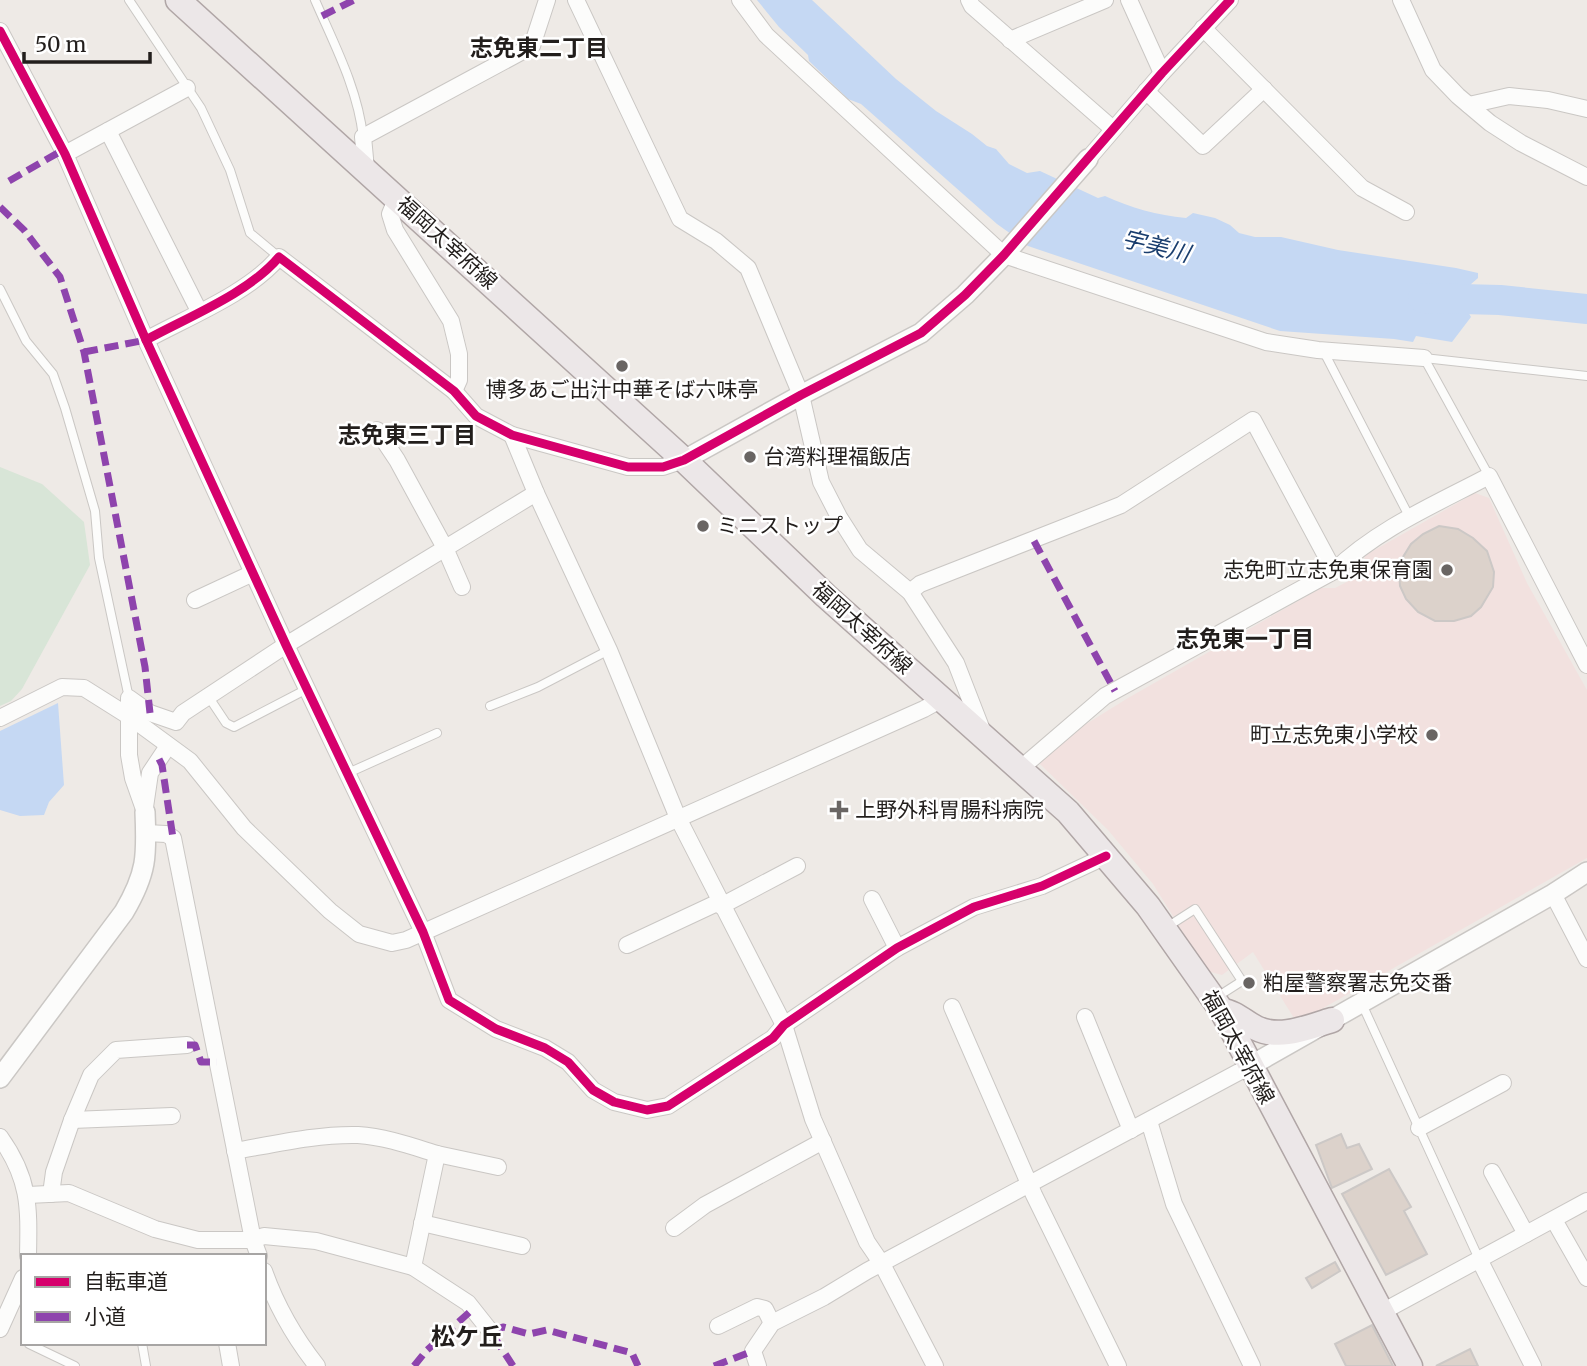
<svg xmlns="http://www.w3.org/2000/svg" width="1587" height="1366" font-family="Merriweather,'Noto Sans JP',serif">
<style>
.education{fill:#f2e1df}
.green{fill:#d8e5d7}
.water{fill:#c5d8f3}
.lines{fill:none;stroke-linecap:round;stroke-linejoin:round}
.river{stroke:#c5d8f3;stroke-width:30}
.building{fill:#dcd2cb;stroke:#ccc8c6;stroke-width:2}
.service-casing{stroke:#cac7c4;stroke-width:10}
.minor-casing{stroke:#cac7c4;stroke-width:18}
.tertiary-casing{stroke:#cac7c4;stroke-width:22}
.primary-casing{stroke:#b0a6a6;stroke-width:27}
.service{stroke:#fcfcfb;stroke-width:8}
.minor{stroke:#fcfcfb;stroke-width:16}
.tertiary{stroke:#fcfcfb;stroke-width:19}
.primary{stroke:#ece7e8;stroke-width:24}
.quiet{stroke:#8e44ad;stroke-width:7;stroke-dasharray:14 7;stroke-linecap:butt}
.cycleway-casing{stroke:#fff;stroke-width:13}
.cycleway{stroke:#d6006c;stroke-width:9}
.poi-dot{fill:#696563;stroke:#fff;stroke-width:2.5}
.labels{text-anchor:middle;stroke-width:5;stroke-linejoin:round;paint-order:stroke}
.street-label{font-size:21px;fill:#221e1c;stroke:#fff}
.poi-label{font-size:21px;fill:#221e1c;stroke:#fff;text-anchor:start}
.neighbourhood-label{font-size:23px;font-weight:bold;fill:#221e1c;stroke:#fff}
.water-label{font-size:23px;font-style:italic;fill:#1a3e6e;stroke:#fff}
.quarter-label{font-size:24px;font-weight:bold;fill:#221e1c;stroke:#fff}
</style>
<rect width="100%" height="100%" fill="#eeeae6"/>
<polygon class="education" points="1475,493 1489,498 1527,583 1587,690 1587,858 1297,1023 1253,952 1222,975 1207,971 1153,884 1108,830 1039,763 1083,726 1128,698 1321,588 1335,588 1368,571 1364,556"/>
<polygon class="green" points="0,467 42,484 84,522 90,565 22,689 11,701 0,706"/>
<g class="water">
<path d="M757,0h55l84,79 40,32 36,23 15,12 9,3 13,15 18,9 13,-2 58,27 7,-2c26,12 52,19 81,22l7,-5 22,5 15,7 9,8 16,4h26l57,13 118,18 22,5v5c-17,14 -18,20 -7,39l-19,25 -36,-6 -3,6 -19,-3 -114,-8 -252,-85 -31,-22 -136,-120 -13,-5 -39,-38 -1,-6 -29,-28z"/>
<polygon points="58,703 64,785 49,802 44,815 20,816 0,810 0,731"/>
</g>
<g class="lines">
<polyline class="river" points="1423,298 1500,300 1587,309"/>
</g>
<g class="building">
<polygon points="1439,526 1458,529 1473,538 1487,551 1494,572 1493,587 1481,607 1471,616 1454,621 1435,621 1418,612 1406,599 1400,586 1399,571 1403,557 1411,544 1423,534"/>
<polygon points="1341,1134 1347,1148 1359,1144 1372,1169 1332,1188 1316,1145"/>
<polygon points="1389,1169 1411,1207 1404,1211 1427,1254 1386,1275 1342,1194"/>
<polygon points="1335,1262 1340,1271 1312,1288 1306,1278"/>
<polygon points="1372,1325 1393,1366 1346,1366 1335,1344"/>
<polygon points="1470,1349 1478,1366 1436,1366"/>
</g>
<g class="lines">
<defs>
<g id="service">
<polyline points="129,0 201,108 230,170 250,233 279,257"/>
<path d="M315,0c19,44 43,89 48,137"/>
<polyline points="0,289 26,341 53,374 65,408 95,511 99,558 129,698"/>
<polyline points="1327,350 1326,356 1410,518"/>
<polyline points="1424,358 1587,376"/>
<polyline points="1424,358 1489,476"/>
<polyline points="208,696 226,723 234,727 307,689"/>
<polyline points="490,706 538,687 609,650"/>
<polyline points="348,773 437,733"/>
<polyline points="1167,927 1195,909 1242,981 1217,997"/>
<polyline points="1362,1004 1479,1259"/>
<polyline points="142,1343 146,1366"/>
<polyline points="29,1344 75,1366"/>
</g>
<g id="minor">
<polyline points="576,0 680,219 716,241 748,268 801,395 821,482 839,517 860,550 910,592 956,663 982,730"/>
<polyline points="740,0 766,35 1004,255 1266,342 1318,350 1424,358"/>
<polyline points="969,0 972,6 1113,129"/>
<polyline points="1129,0 1162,73"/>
<polyline points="1401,0 1433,70 1458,96 1490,123 1521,143 1587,177"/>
<polyline points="1203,28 1362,188 1406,212"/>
<polyline points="0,31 65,154 146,340 286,645 423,932 449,1000 496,1029 545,1048 568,1062 593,1090 614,1102 647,1110 668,1106 773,1038 784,1025 897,948 974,907 1042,886 1106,856"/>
<polyline points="1010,40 1105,0"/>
<polyline points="1146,91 1203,146 1264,89"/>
<polyline points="1469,105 1509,96 1548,100 1587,109"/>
<polyline points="108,131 199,311"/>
<polyline points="65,154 187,88"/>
<polyline points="1088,159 1162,73 1230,0"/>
<polyline points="366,169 363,137 532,46 547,0"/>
<polyline points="397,197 390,214 395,230 451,321 459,354 459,380 454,391"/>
<path d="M146,340c42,-23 103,-47 133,-83l175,134 22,25 36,19 116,32h35l21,-7"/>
<polyline points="377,430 397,460 445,548 462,587"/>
<polyline points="512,435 536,493 609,650 678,818 784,1025 813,1119 867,1242 882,1264 935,1366"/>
<polyline points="910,592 920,584 1121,505 1253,420 1334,571"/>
<polyline points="195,600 253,573"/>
<polyline points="0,718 62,687 84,688 130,717 190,761 244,828 330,911 359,934 392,943 406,940 924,709 942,699"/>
<path d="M1020,769l85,-73 229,-125c43,-42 102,-67 155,-95l98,189"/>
<polyline points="145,807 150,773 168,746"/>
<polyline points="145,812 133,778 129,755 129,698 150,713 176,722 183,713 286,645 536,493"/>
<polyline points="146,833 166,834 173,838 253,1240 259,1256"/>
<polyline points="1553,894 1587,959"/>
<polyline points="872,899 897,948"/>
<polyline points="721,906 797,866"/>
<polyline points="627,945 719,902"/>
<polyline points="952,1007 1034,1195 1118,1366"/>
<polyline points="1085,1017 1131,1130"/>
<polyline points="72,1120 172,1116"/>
<polyline points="1149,1121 1174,1204 1252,1366"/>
<polyline points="1419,1128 1503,1083"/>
<path d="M0,1137c30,42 29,70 28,119"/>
<path d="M235,1151c40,-7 82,-17 123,-16 28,2 53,11 79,19l-24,113"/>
<polyline points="437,1154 498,1167"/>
<polyline points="1492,1172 1526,1234"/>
<polyline points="51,1194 54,1172 72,1120 91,1075 116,1050 187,1045"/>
<polyline points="28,1195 69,1193 155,1229 198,1240 253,1240 264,1236 316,1241 413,1267 468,1303 491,1332"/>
<polyline points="1554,1220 1587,1278"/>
<polyline points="422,1223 522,1246"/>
<polyline points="674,1228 705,1205 823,1141"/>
<polyline points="1479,1259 1533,1366"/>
<path d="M264,1271c12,34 31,67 53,95"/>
<polyline points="1382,1312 1587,1201"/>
<polyline points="718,1326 757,1307 765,1309 772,1323"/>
<polyline points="0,1329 23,1278"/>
<polyline points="227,1343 231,1366"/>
<polyline points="758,1366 753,1351 772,1323 824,1297 867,1271 1250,1066"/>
</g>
<g id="tertiary">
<polyline points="684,460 801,395 921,333 965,295 1004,255 1088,159"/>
<polyline points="1250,1066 1553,894 1587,872"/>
<path d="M0,1078l124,-166c23,-39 23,-56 21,-100"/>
</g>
<g id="primary">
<polyline points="178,0 684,460 826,596 1068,812 1148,906 1222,1011 1410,1366"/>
<path d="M1222,1011c13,1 23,12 34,17 24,12 52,-1 76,-8"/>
</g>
</defs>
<use href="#service" class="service-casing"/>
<use href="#minor" class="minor-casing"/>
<use href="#tertiary" class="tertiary-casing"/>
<use href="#primary" class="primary-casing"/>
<use href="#service" class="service"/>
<use href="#minor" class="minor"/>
<use href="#tertiary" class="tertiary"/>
<use href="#primary" class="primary"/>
<g class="quiet">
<polyline points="322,16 354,0"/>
<polyline points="9,181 63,150"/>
<polyline points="0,207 24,230 60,277 84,352 145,667 150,713"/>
<polyline points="84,352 146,340"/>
<polyline points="1034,541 1115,691"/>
<polyline points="159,759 162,765 173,838"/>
<polyline points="187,1045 195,1045 201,1062 217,1062"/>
<polyline points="414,1366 426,1351 473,1309"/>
<polyline points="513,1366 491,1332 503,1327 529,1334 547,1330 632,1353 638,1366"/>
<polyline points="714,1366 753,1351"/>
</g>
<defs>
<g id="cycleway">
<polyline points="0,31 65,154 146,340 286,645 423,932 449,1000 496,1029 545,1048 568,1062 593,1090 614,1102 647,1110 668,1106 773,1038 784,1025 897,948 974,907 1042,886 1106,856"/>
<path d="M146,340c42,-23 103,-47 133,-83l175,134 22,25 36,19 116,32h35l21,-7 117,-65 120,-62 44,-38 39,-40 158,-182 68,-73"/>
</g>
</defs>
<use href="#cycleway" class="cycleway-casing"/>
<use href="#cycleway" class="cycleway"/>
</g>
<g class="poi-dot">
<circle cx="622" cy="366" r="7"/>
<circle cx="750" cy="457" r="7"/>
<circle cx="703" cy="526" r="7"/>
<circle cx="1447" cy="570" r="7"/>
<circle cx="1432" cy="735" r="7"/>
<path d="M835.5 799.5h7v7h7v7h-7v7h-7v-7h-7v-7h7z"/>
<circle cx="1249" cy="983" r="7"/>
</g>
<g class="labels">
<g class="street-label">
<text transform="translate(447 243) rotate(42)" y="7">福岡太宰府線</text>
<text transform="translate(862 628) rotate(42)" y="7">福岡太宰府線</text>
<text transform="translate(1238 1047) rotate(61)" y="7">福岡太宰府線</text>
</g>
<g class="poi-label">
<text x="622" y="397" text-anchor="middle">博多あご出汁中華そば六味亭</text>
<text x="764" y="464">台湾料理福飯店</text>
<text x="717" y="533">ミニストップ</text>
<text x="1433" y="577" text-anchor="end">志免町立志免東保育園</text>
<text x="1418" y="742" text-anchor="end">町立志免東小学校</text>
<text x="855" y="817">上野外科胃腸科病院</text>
<text x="1263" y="990">粕屋警察署志免交番</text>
</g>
<g class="neighbourhood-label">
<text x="539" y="56">志免東二丁目</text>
<text x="407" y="443">志免東三丁目</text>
<text x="1245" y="647">志免東一丁目</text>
</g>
<g class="water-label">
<text transform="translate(1156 246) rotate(14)" y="8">宇美川</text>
</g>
<g class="quarter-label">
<text x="467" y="1345">松ケ丘</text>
</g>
</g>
<rect x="21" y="1254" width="245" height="91" fill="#ffffff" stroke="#a7a5a4" stroke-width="2"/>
<rect x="35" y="1277" width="35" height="10" fill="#d6006c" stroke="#a7a5a4" stroke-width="2"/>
<text x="84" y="1289" font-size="21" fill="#221e1c">自転車道</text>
<rect x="35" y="1312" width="35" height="10" fill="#8e44ad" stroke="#a7a5a4" stroke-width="2"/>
<text x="84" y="1324" font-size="21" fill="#221e1c">小道</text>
<path d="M24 52v10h126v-10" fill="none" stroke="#221e1c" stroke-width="3.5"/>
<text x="35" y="52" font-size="21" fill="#221e1c" stroke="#ffffff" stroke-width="5" paint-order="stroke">50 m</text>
</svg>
